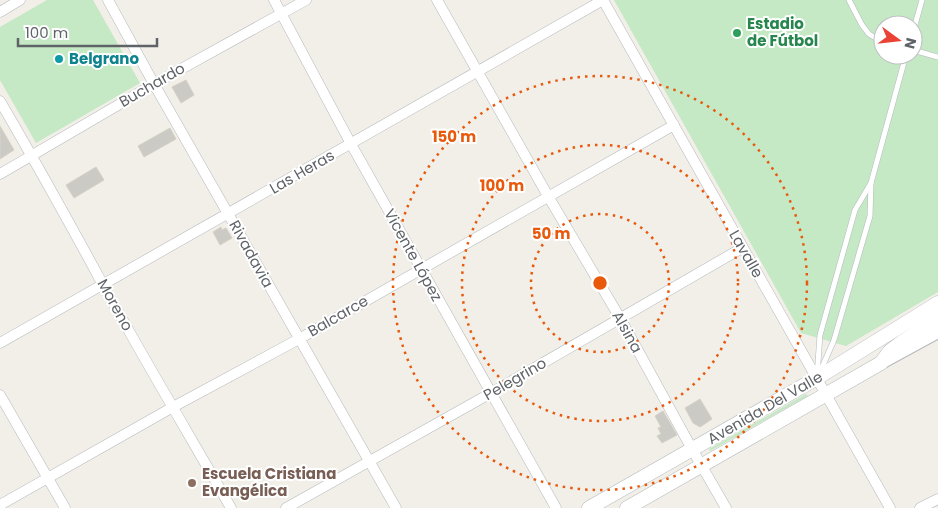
<svg xmlns="http://www.w3.org/2000/svg" width="938" height="508" font-family="Poppins,sans-serif">
<style>
.green{fill:#c5e8c5;fill-rule:evenodd}
.building{fill:#cccac5;stroke:#d6d1c6}
.lines{fill:none;stroke-linecap:round;stroke-linejoin:round}
.service-casing{stroke:#b5b8bc;stroke-width:6}
.minor-casing{stroke:#b5b8bc;stroke-width:11}
.tertiary-casing{stroke:#b5b8bc;stroke-width:14}
.secondary-casing{stroke:#b6babf;stroke-width:15}
.service{stroke:#fff;stroke-width:5}
.minor{stroke:#fff;stroke-width:10}
.tertiary{stroke:#fff;stroke-width:12}
.secondary{stroke:#fff;stroke-width:14}
.ring{fill:none;stroke:#e8590c;stroke-width:2.5;stroke-dasharray:2.5 5}
.leisure-dot{fill:#2e9e5b;stroke:#fff;stroke-width:2}
.culture-dot{fill:#0f9aa8;stroke:#fff;stroke-width:2}
.education-dot{fill:#8d6e63;stroke:#fff;stroke-width:2}
.labels{text-anchor:middle;stroke-width:4;stroke-linejoin:round;paint-order:stroke}
.leisure-label{font-size:15px;font-weight:bold;fill:#27864d;stroke:#fff;text-anchor:start}
.culture-label{font-size:15px;font-weight:bold;fill:#0d838f;stroke:#fff;text-anchor:start}
.street-label{font-size:15px;fill:#5f6368;stroke:#fff}
.education-label{font-size:15px;font-weight:bold;fill:#785e54;stroke:#fff;text-anchor:start}
.centre{fill:#e8590c;stroke:#fff;stroke-width:2.5}
.ring-label{font-size:15px;text-anchor:middle;font-weight:bold;fill:#e8590c;stroke:#fff;stroke-width:4;stroke-linejoin:round;paint-order:stroke}
</style>
<rect width="100%" height="100%" fill="#f1efe8"/>
<g class="green">
<polygon points="47,0 93,0 140,83 36,143 0,80 0,27"/>
<path d="M614,0h324v292l-92,54 -45,-13zM883,25h30v30h-30z"/>
<polygon points="806,394 808,396 710,451 709,449"/>
</g>
<g class="building">
<polygon points="186,80 194,95 181,103 172,87"/>
<polygon points="0,126 14,150 0,159"/>
<polygon points="170,128 176,139 144,157 138,146"/>
<polygon points="96,167 104,180 74,198 66,185"/>
<polygon points="221,227 222,230 226,228 232,238 220,245 213,232"/>
<polygon points="700,399 712,419 700,427 693,423 685,408"/>
<polygon points="663,411 677,435 662,443 657,436 661,434 658,428 661,427 655,416"/>
</g>
<g class="lines">
<defs>
<g id="service">
<polyline points="849,0 862,25 869,34 883,43"/>
<polyline points="913,32 922,0"/>
<polyline points="913,50 938,57"/>
<polyline points="820,372 834,340 870,216 871,183 906,55"/>
<polyline points="817,376 820,335 855,210 871,183"/>
</g>
<g id="minor">
<polyline points="108,0 154,84 396,508"/>
<polyline points="274,0 351,144 556,508"/>
<polyline points="437,0 548,196 620,318 692,449 726,508"/>
<polyline points="603,0 890,508"/>
<polyline points="0,12 20,0"/>
<path d="M0,101c35,60 69,121 102,182 42,76 86,150 129,225"/>
<polyline points="0,174 154,84 306,0"/>
<polyline points="0,343 603,0"/>
<polyline points="0,395 65,508"/>
<polyline points="0,505 173,407 299,339 674,125"/>
<polyline points="286,508 491,393 742,248"/>
<polyline points="920,508 938,499"/>
</g>
<polyline id="tertiary" points="881,363 938,332"/>
<g id="secondary">
<polyline points="589,508 817,378 938,303"/>
<polyline points="627,508 881,363 890,351 902,342 938,318"/>
</g>
</defs>
<use href="#service" class="service-casing"/>
<use href="#minor" class="minor-casing"/>
<use href="#tertiary" class="tertiary-casing"/>
<use href="#secondary" class="secondary-casing"/>
<use href="#service" class="service"/>
<use href="#minor" class="minor"/>
<use href="#tertiary" class="tertiary"/>
<use href="#secondary" class="secondary"/>
</g>
<g class="ring">
<circle cx="600" cy="283" r="69"/>
<circle cx="600" cy="283" r="138"/>
<circle cx="600" cy="283" r="207"/>
</g>
<circle class="leisure-dot" cx="737" cy="33" r="5"/>
<circle class="culture-dot" cx="59" cy="59" r="5"/>
<circle class="education-dot" cx="192" cy="483" r="5"/>
<g class="labels">
<g class="leisure-label">
<text x="747" y="29">Estadio<tspan x="747" dy="17">de Fútbol</tspan></text>
</g>
<g class="culture-label">
<text x="69" y="64">Belgrano</text>
</g>
<g class="street-label">
<text transform="translate(152 85) rotate(-30)" y="5">Buchardo</text>
<text transform="translate(302 172) rotate(-30)" y="5">Las Heras</text>
<text transform="translate(251 254) rotate(61)" y="5">Rivadavia</text>
<text transform="translate(746 254) rotate(60)" y="5">Lavalle</text>
<text transform="translate(413 255) rotate(61)" y="5">Vicente López</text>
<text transform="translate(115 305) rotate(61)" y="5">Moreno</text>
<text transform="translate(338 316) rotate(-30)" y="5">Balcarce</text>
<text transform="translate(627 332) rotate(61)" y="5">Alsina</text>
<text transform="translate(515 379) rotate(-30)" y="5">Pelegrino</text>
<text transform="translate(765 408) rotate(-30)" y="5">Avenida Del Valle</text>
</g>
<g class="education-label">
<text x="202" y="479">Escuela Cristiana<tspan x="202" dy="17">Evangélica</tspan></text>
</g>
</g>
<circle cx="600" cy="283" r="8" class="centre"/>
<g class="ring-label">
<text x="454" y="142">150 m</text>
<text x="502" y="191">100 m</text>
<text x="551" y="239">50 m</text>
</g>
<g transform="translate(898 40) rotate(105)"><circle r="24" fill="#ffffff" stroke="#bfc1c3"/>
<path d="M0-4L9 19L0 12L-9 19Z" fill="#ea4335"/>
<text y="-8" font-size="14" font-weight="bold" text-anchor="middle" fill="#5f6368">N</text>
</g>
<path d="M18 38v8h139v-8" fill="none" stroke="#5f6368" stroke-width="2.5"/>
<text x="25" y="38" font-size="15" fill="#5f6368" stroke="#ffffff" stroke-width="4" paint-order="stroke">100 m</text>
</svg>
